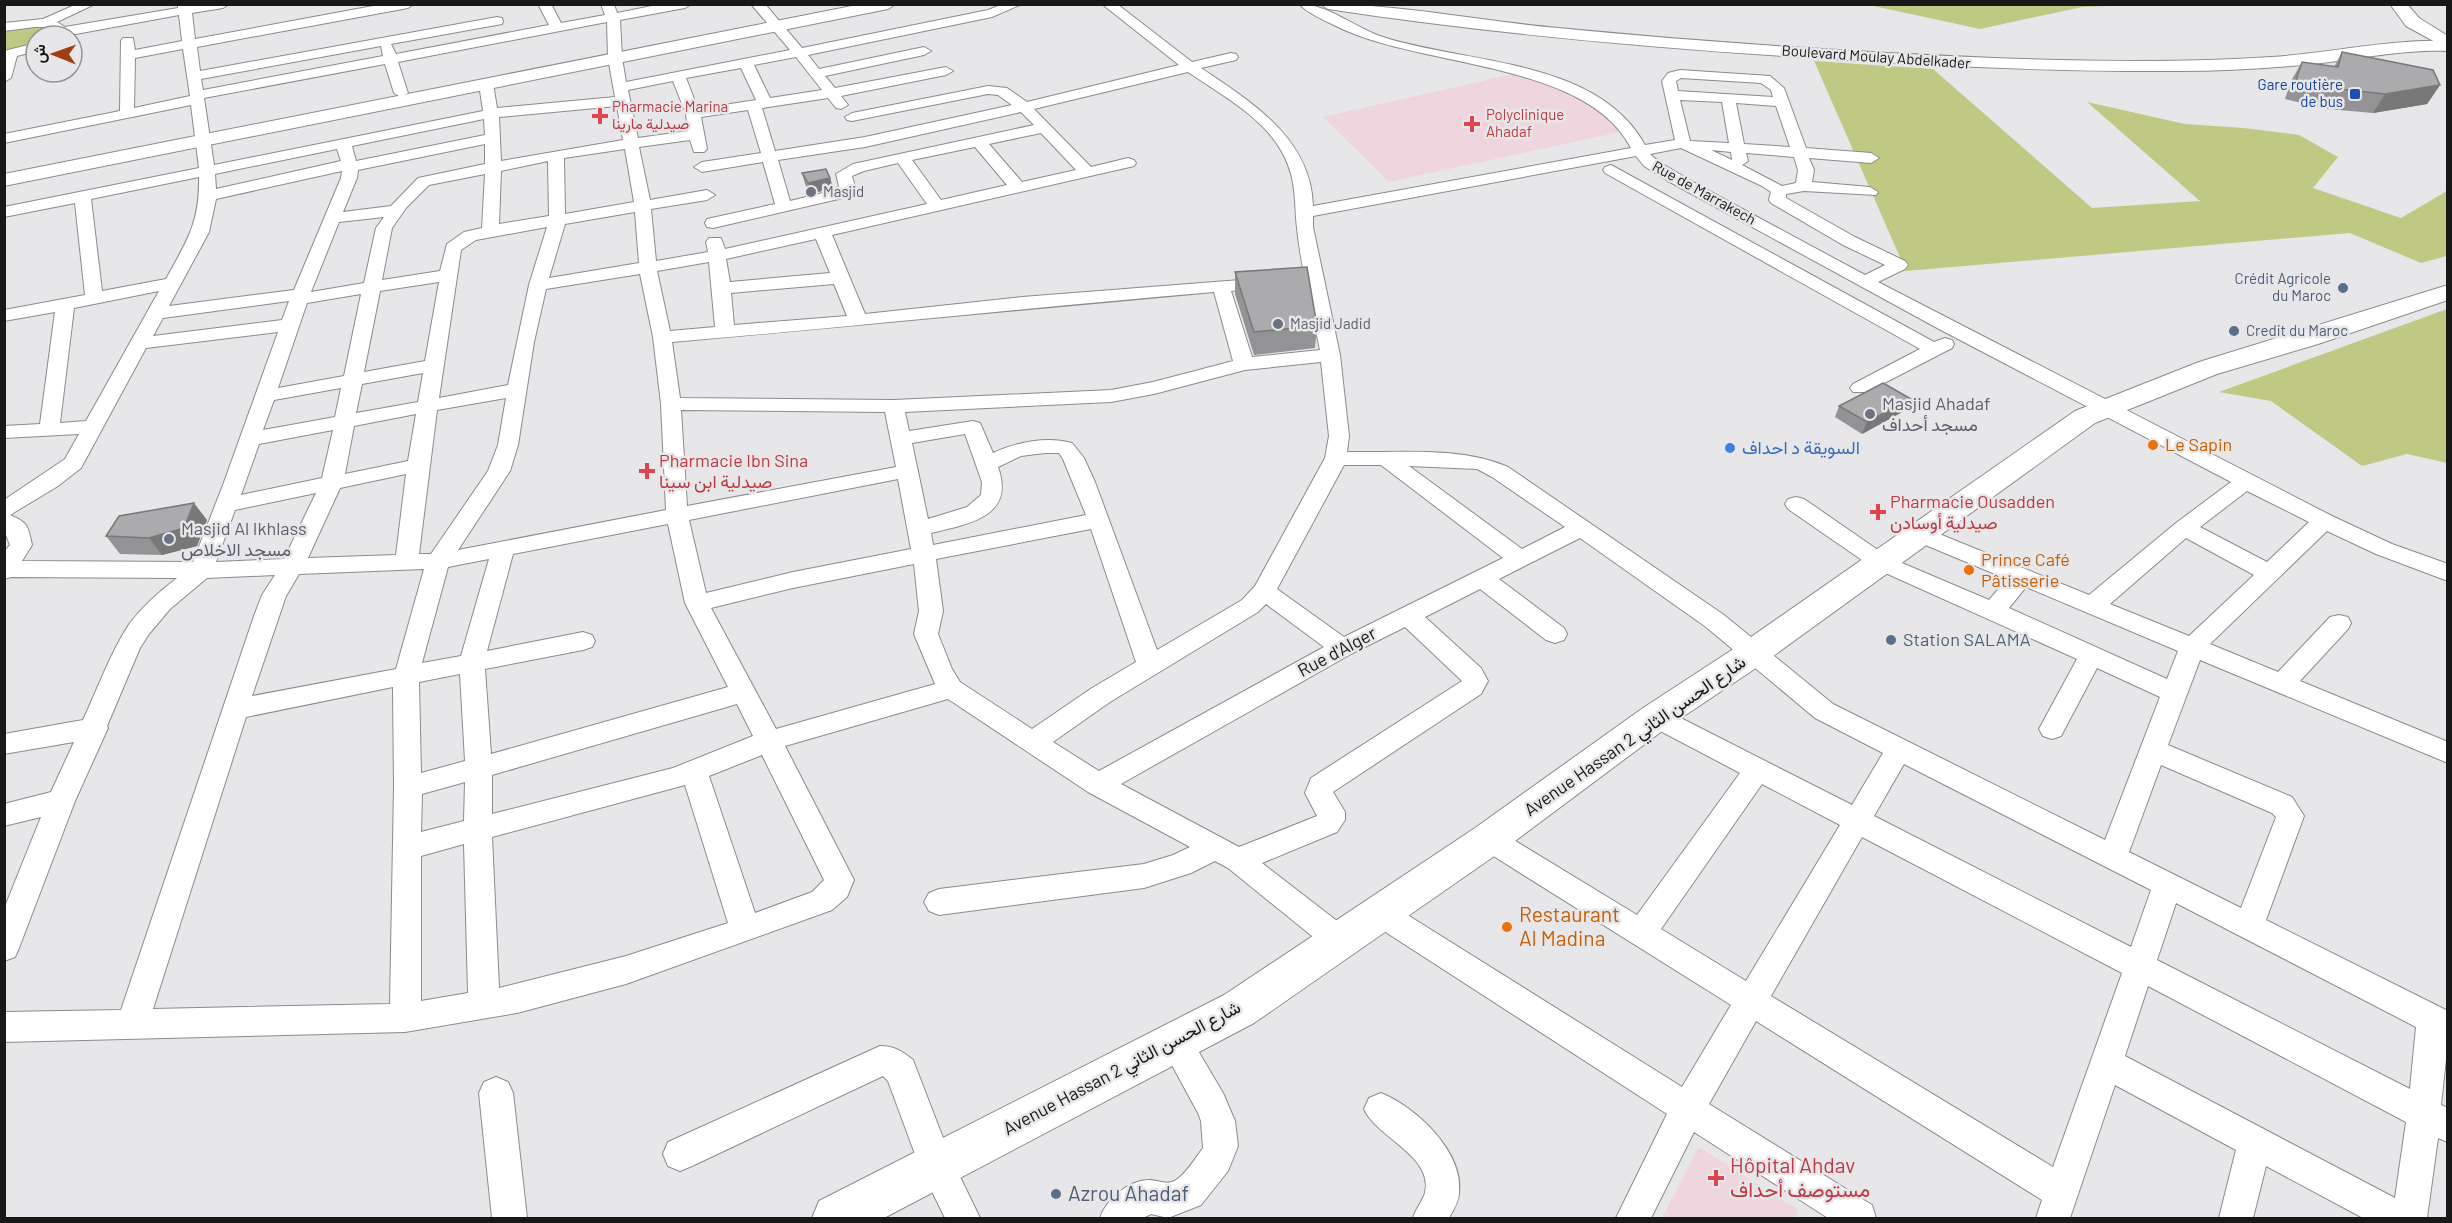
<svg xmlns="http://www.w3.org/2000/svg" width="2452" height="1223" font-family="Barlow,Vazirmatn,sans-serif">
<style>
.medical{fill:#efd5dd}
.green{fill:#bfc984}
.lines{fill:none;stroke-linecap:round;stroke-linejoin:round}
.minor-casing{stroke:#8b8b8d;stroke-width:2}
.tertiary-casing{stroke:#8b8b8d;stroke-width:2}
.primary-casing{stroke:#8b8b8d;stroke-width:2}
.minor{fill:#fff;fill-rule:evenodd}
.tertiary{fill:#fff;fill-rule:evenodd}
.primary{fill:#fff;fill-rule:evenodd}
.wall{fill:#939395}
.shaded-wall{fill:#787879}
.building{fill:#ababad;stroke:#787879;stroke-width:1.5}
.transit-dot{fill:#1a4fb4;stroke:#e7e7e9;stroke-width:2}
.health-dot{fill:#e0444e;stroke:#e7e7e9;stroke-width:2}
.worship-dot{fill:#6b7280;stroke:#e7e7e9;stroke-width:2}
.service-dot{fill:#5c6f8a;stroke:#e7e7e9;stroke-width:2}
.food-dot{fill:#e8710a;stroke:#e7e7e9;stroke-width:2}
.shop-dot{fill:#3f7fe0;stroke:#e7e7e9;stroke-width:2}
.labels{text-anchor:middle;stroke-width:5;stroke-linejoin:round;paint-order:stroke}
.far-street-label{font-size:15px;fill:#181819;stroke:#e7e7e9}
.far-transit-label{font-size:15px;fill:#164399;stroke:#e7e7e9;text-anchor:end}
.far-health-label{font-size:15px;fill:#be3a42;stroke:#e7e7e9;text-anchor:start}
.far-worship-label{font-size:15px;fill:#5b616d;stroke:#e7e7e9;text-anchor:start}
.far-service-label{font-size:15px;fill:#4e5e75;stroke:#e7e7e9;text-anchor:end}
.worship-label{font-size:18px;fill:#5b616d;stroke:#e7e7e9;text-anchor:start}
.food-label{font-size:18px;fill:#c56008;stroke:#e7e7e9;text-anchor:start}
.shop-label{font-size:18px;fill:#366cbe;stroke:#e7e7e9;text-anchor:start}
.health-label{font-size:18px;fill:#be3a42;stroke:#e7e7e9;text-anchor:start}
.service-label{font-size:18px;fill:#4e5e75;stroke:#e7e7e9;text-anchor:start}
.street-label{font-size:18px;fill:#181819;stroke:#e7e7e9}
.near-food-label{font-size:21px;fill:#c56008;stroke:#e7e7e9;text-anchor:start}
.near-health-label{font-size:21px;fill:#be3a42;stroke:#e7e7e9;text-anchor:start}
.near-service-label{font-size:21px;fill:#4e5e75;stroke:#e7e7e9;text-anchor:start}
</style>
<rect width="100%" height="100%" fill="#e7e7e9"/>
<g class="medical">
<polygon points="1513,74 1566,92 1605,114 1620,132 1389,182 1323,117"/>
<polygon points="1699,1147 1798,1210 1794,1218 1662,1218"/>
</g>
<g class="green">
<polygon points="1869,5 2138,5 2082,7 1980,29"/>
<polygon points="35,27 52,31 52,36 36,36 36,46 5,54 4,30"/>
<polygon points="1814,61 1933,69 2092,208 2200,201 2087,102 2185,124 2244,128 2299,135 2338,157 2313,188 2401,218 2447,191 2447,256 2421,263 2350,233 1906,271"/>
<polygon points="2447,309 2447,463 2407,454 2362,466 2271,401 2219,392"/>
</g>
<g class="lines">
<defs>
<g id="minor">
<path d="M77,4h18l-38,18 8,5 113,-19v-4h51l-6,4 -31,5 3,26 189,-35h30l-6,4 -211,39 3,24 297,-54 5,1 1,3 -1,3 -111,20 5,10 153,-29 -11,-21h13l10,19 44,-8 -4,-11h13l3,9 45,-9h29l-6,4 -65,12 2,38 4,24 164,-32 -39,-46h14l37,44 186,-38 15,-6h19l-30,13 -184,38 11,14 105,-22 7,4 -7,4 -99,21 10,12 111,-21 7,4 -7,4 -105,21 7,9 -7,4 -5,-1 -8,-10 -66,10 13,43 90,-14 147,-32 -14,-10 -10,-1 -136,27 -5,-1 -2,-3 7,-4 136,-27 19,2 20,14 152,-37 -77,-61h15l75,58 39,-9 5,1 2,3 -2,3 -35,8c50,34 110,70 112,138l318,-58c-46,-89 -213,-79 -297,-123 -11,-5 -26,-12 -35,-21 29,0 56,24 84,33 83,27 214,21 262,108l30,-5 -13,-59 6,-8 12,-3 90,6 14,12 22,60 65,5 8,5 -8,5 -62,-5 5,12 -2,12 58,5 8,5 -2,3 -72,-4 -18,3v4l69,39 50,24 3,4 -3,4 -27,13 454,234 60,28 56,20v17l-72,-27 -49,-23 -117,113 68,28 52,-55 9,-2 9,2 3,6 -3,6 -48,52 148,61v21l-248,-103 -32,85 124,52 12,19 -38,104 182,91v30l-7,64 7,3v34l-10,-4 -11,80h-64l-97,-52 -13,52h-34l17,-68 -121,-65 -45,133h-34l6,-18 -286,-179 -47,83 163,101 4,13h-48l-134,-86 -43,86h-35l51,-104 -297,-192 -5,-9 5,-9 10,-4 10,4 292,183 49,-82 -252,-158 -4,-8 4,-8 10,-4 10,4 138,84 103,-142 -93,-49 -4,-7 4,-7 9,-3 9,3 187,95 31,-52 -68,-35 -109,-91 -126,-89 -81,41 65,49 3,6 -3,6 -9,3 -9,-3 -66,-51 -55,28 56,51 7,13 -7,13 -148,98 12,20v8l-8,12 -75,31 88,68 4,9 -4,9 -11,4 -11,-4 -100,-81 -13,-7 -24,12 -47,15 -205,27 -10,-4 -5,-9 5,-9 10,-4 205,-25 29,-9 17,-8 -102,-55 -140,-93 -163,47 69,134 -7,17 -15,13 -206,74 -109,29 -112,19 -401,10v-30l117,-2 133,-394 8,-21 13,-20 -68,3 -37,31 -21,25 -9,14 -33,78 1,2 -33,73 -56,147 -4,9 -11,4v-52l37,-92 -37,9v-22l47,-12 23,-50 -70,12v-20l79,-14c15,-32 27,-67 47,-97 13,-17 30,-32 47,-45l-166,-1 -7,2v-27l6,-7 -6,-15v-30l61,-41 14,-25 -75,4v-12l36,-2 15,-112 -51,9v-11l81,-15 -10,-92 -71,14v-10l195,-39 -8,-63 -187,38v-9l116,-23 1,-70 2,-3h10l2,12 47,-9 -3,-26 -114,21h-14l4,-4 -8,-5h-12l-31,4v-8l39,-4zM607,22l1,36 7,39 -118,11 -4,-24 -7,-4 -7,4 4,27 -269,54 -10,-67 181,-34 9,29 7,4 7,-4 -10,-31zM381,46l2,10 -180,34 -2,-11zM183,49l7,47 -56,12 1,-50zM796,57l26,33 -52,8 -16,-33zM741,68l15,32 -58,9 -12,-31zM1188,72c32,22 75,45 94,80 15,27 12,48 15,76 4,41 15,82 23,122l-68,7 -21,-66 41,-4 3,-4 -3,-4 -6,-1 -244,19 -157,17 -33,-79 302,-69 2,-3 -2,-3 -6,-2 -37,9 -57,-58zM1681,78l80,5 10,7 2,7 -95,-6 -2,-10zM673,81l13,33 2,17 -50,7 -10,-48zM1680,100l42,2 7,41 -39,-2zM1736,103l40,3 14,41 -46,-3zM617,106l6,34 -122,21 -2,-44zM748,110l13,43 -59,9 -8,5 8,5 61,-10 12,42 -68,15 -2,4 2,4 6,1 134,-31 8,-10 -3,-11 12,-5 34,-8 29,41 -202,45 -4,-11h-12l-3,4 2,10 -52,9 -5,-52 56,-9 8,-5 -8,-5 -57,10 -11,-53 51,-7 4,12h10l3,-3 -6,-32zM1021,112l13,13 -181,39 -17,10 3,12 -4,4 -45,11 -12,-41 87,-13zM484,119l1,16 -129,26 -4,-15zM1041,133l35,37 -54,12 -33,-38zM485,144v20l-67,14 -27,28 -48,6 14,-34 1,-8zM975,147l32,38 -66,15 -29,-40zM1681,148l81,38 9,6 -2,8 2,3 72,42 42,20 -20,10 -165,-89 -41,-24 -9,-8zM337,149l4,12 -125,28 -1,-15zM625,149l9,53 -69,12 -1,-56zM1711,150l20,2 1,8zM1746,153l48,4 4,13 -2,13 -14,3 -40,-21 6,-4zM1636,156l8,10 24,15 271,148 292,153 -55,41 -87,72 -162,-66 -8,-2 -8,2 -3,5 3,5 96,40 -18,21 -101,-43 -84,-58 -8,-2 -8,2 -3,5 3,5 84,58 205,92 -38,70 4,7 9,3 9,-3 36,-68 63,29 -55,143 -272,-136 -109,-89 -216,-148c-47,-21 -110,-14 -161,-15l2,-16 -9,-81 -27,-128v-11zM548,161l1,55 -50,8 2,-53zM342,171l-1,7 -47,112 -125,16 40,-74 7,-33zM485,174l-3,54 -18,4 -17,12 -7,27 -58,9 10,-52 14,-20 23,-23zM199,177c1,45 -12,64 -33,102l-64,12 -11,-92zM635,212l4,51 -90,15 16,-54zM384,217l-8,11 -12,55 -53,9 28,-70zM547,227l-18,58 -21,100 -69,13 22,-148 15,-10zM816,239l14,34 -100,9 -4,-23zM709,262l6,65 -45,4 -13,-60zM640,274l13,63 8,67 5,106 -208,40 52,-79 8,-26 16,-103 12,-53zM439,282l-14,79 -61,11 16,-81zM834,284l13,32 -113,9 -3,-32zM159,291l-73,130 -26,2 14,-115zM1214,292l19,69 -80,21 -42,8 -217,10 -214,-2 -8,-56c181,-15 361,-35 542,-50zM361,294l-17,82 -66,12 29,-85zM289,301l-7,19 -129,16 10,-18zM278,332l-55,153 -30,77 -171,-1 10,-16c-4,-18 -3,-22 -22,-30l48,-29 23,-18 65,-120zM1321,362l8,74 -4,22 -70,128 -13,14 -85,50 -62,-168 -11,-24 -12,-15c-25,-7 -55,-1 -79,10l-13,-30 -7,-2 -64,10 -4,-19 206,-10 43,-8 91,-24zM423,373l-5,29 -62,11 6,-29zM341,388l-6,29 -72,13 11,-30zM506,398l-8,47 -10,26 -57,83h-12l18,-144zM681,410l204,2 11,55 -209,39zM416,414l-8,47 -63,13 9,-48zM333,430l-11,48 -81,17 18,-51zM965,434l17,48 -1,13 -14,12 -39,12 -16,-76zM1045,453h14l4,6 23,56 -153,30 -2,-12c37,-9 85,-16 67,-66l23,-11zM1344,465h37l122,93 -159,79 -67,-48zM1409,466l68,3 15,8 73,50 -43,22zM406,474l-10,81 -88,3 32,-70zM898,479l13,70 -118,23 -87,21 -17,-73zM2247,491l62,31 -42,40 -67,-35zM316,493l-32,66 -68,3 19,-52zM668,524l17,79 43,84 -237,67 -6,-85 98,-19 9,-3 3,-6 -3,-6 -9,-3 -96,19 26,-97zM1091,529l45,133 -44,26 -60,41 -72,-47 -8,-13 -14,-35 5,-23 -7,-52zM2186,538l68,37 -65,61 -79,-32zM489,559l-28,97 -39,7 26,-96zM914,564l5,47 -5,23 21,50 -159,45 -65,-121 82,-20zM424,569l-28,100 -144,27 34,-100 13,-22zM2026,587l152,64 -11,28 -158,-71zM1266,604l58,43 -225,124 -46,-29 57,-40 148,-90zM1405,627l57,54 -151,97 -6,15 12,23 -78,31 -118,-63 230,-130zM460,674l5,87 -44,12 -2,-91zM393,687l1,100 -4,217 -237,5 93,-292zM737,704l16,32 -80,32 -181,46v-39zM762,755l62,125 -12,12 -57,21 -46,-137zM1904,764l247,126 -20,57 -257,-131zM2161,765l111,48 4,4 -35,91 -112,-56zM465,782l-1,39 -43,11 1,-38zM1762,784l78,41 -94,156 -85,-52zM685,785l43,138 -102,33 -127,32 -7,-151zM1862,837l260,136 -69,194 -282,-171zM464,844l4,149 -47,8v-145zM2176,903l240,124 -6,62 -253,-129zM2148,986l258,136 -11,76 -270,-142z"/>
<polygon points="36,43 36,51 17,56 11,78 4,82 4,51"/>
<polygon points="1611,165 1934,342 1945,338 1952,340 1954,344 1952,348 1867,392 1853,392 1850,388 1853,384 1920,349 1605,173 1603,170 1605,167"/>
<path d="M1176,1028l11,4 36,61 12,28 3,25 -10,25 -27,34 -33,13 -17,-4 -8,4h-43c6,-18 28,-38 49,-38 9,0 18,6 27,0 10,-6 20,-23 27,-32l-2,-27 -3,-8 -38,-70 5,-11z"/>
<path d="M880,1046c14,0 22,5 33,14l37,96 30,62h-35l-26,-53 -31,-84 -5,-5 -191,90 -12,5 -12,-5 -5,-12 5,-12z"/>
<polygon points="496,1077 508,1082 513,1093 527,1218 492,1218 479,1093 484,1082"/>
<path d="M1381,1093c35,14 83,59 78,100 0,8 -6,18 -10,25h-36c2,-8 9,-16 12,-25 9,-37 -48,-55 -61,-84l5,-11z"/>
</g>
<g id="tertiary">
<polygon points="862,4 896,4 888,9 4,186 4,174"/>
<path d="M1320,4c80,0 159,17 238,24 145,14 290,24 436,30 93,3 186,5 278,-1 59,-4 117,-18 176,-16v10c-40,-2 -79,6 -118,11 -51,6 -102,9 -152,9 -132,1 -264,-6 -395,-15 -152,-10 -304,-24 -455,-47z"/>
</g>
<g id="primary">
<polygon points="2390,4 2407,4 2419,18 2448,36 2448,49 2406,26"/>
<polygon points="2448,285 2448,300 2318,344 2217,374 2095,423 1765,662 1669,726 1503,850 1254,1023 884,1218 812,1218 819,1201 1224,995 1475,828 1643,708 1741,644 2075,411 2199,362"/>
</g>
</defs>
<use href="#minor" class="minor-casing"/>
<use href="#tertiary" class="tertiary-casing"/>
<use href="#primary" class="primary-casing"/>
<use href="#minor" class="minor"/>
<use href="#tertiary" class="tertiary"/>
<use href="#primary" class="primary"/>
</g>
<g class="wall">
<polygon points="2342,52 2440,85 2427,104 2373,113 2327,109 2285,99 2291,81 2302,62 2334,67"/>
<polygon points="802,173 830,178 833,188 810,194 805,184"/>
<polygon points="1235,272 1317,326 1315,348 1254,355 1235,294"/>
<polygon points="1911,399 1906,410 1862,434 1835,417 1839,406"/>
<polygon points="207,520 197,546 162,555 120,554 106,536"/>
</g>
<g class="shaded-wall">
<polygon points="2440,85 2427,104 2373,113 2385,94"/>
<polygon points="830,178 833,188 810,194 808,183"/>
<polygon points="1911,399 1906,410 1862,434 1867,422"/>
<polygon points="194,503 207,520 197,546 162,555 149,538"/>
</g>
<g class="building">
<polygon points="2342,52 2433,70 2440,85 2385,94 2339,89 2296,80 2302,62 2338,67"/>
<polygon points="826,169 830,178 808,183 802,173"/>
<polygon points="1307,267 1317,326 1254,332 1235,272"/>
<polygon points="1883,383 1911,399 1867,422 1839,406"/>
<polygon points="194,503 184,528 149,538 106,536 119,516"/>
</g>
<rect class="transit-dot" x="2349" y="88" width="12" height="12" rx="3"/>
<g class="health-dot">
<path d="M597 107h6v6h6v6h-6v6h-6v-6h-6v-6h6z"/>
<path d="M1469 115h6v6h6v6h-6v6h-6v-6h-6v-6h6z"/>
<path d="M644 462h6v6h6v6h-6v6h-6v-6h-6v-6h6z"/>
<path d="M1875 503h6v6h6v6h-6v6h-6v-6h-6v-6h6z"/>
<path d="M1713 1169h6v6h6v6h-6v6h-6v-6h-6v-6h6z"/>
</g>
<g class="worship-dot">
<circle cx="811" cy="192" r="6"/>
<circle cx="1278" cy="324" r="6"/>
<circle cx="1870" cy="414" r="6"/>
<circle cx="169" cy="539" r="6"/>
</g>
<g class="service-dot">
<circle cx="2343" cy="288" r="6"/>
<circle cx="2234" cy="331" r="6"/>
<circle cx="1891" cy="640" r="6"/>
<circle cx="1056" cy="1194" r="6"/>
</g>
<g class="food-dot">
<circle cx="2153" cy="445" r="6"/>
<circle cx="1969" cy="570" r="6"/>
<circle cx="1507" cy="927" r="6"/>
</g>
<circle class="shop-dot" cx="1730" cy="448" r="6"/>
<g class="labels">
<g class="far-street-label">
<text transform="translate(1876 57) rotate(4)" y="5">Boulevard Moulay Abdelkader</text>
<text transform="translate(1704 193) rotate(29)" y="5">Rue de Marrakech</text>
</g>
<g class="far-transit-label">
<text x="2343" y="90">Gare routière<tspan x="2343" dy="17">de bus</tspan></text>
</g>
<g class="far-health-label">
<text x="612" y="112">Pharmacie Marina<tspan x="612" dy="17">صيدلية مارينا</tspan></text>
<text x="1486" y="120">Polyclinique<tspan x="1486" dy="17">Ahadaf</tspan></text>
</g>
<g class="far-worship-label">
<text x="823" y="197">Masjid</text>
<text x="1290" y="329">Masjid Jadid</text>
</g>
<g class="far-service-label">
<text x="2331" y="284">Crédit Agricole<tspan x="2331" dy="17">du Maroc</tspan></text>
<text x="2246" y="336" text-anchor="start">Credit du Maroc</text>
</g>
<g class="worship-label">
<text x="1882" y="410">Masjid Ahadaf<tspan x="1882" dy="21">مسجد أحداف</tspan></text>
<text x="181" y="535">Masjid Al Ikhlass<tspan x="181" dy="21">مسجد الاخلاص</tspan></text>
</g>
<g class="food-label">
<text x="2165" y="451">Le Sapin</text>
<text x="1981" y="566">Prince Café<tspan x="1981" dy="21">Pâtisserie</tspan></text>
</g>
<g class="shop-label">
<text x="1742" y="454">السويقة د احداف</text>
</g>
<g class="health-label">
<text x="659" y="467">Pharmacie Ibn Sina<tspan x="659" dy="21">صيدلية ابن سينا</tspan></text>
<text x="1890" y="508">Pharmacie Ousadden<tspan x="1890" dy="21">صيدلية أوسادن</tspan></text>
</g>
<g class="service-label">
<text x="1903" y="646">Station SALAMA</text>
</g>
<g class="street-label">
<text transform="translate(1337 652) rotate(-28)" y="6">Rue d'Alger</text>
<text transform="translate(1635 736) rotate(-35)" y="6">Avenue Hassan 2 شارع الحسن الثاني</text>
<text transform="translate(1122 1068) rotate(-28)" y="6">Avenue Hassan 2 شارع الحسن الثاني</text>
</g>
<g class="near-food-label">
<text x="1519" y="922">Restaurant<tspan x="1519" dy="24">Al Madina</tspan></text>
</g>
<g class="near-health-label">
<text x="1730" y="1173">Hôpital Ahdav<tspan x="1730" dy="24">مستوصف أحداف</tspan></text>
</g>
<g class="near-service-label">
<text x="1068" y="1201">Azrou Ahadaf</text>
</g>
</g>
<rect width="2452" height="1223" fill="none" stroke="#181819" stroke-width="12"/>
<g transform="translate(54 54) rotate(271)"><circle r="28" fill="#e7e7e9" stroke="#949496" stroke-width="1.5"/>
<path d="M0-4.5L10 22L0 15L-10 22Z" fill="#a23c12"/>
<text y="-9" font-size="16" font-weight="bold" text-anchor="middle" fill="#181819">ش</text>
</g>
</svg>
